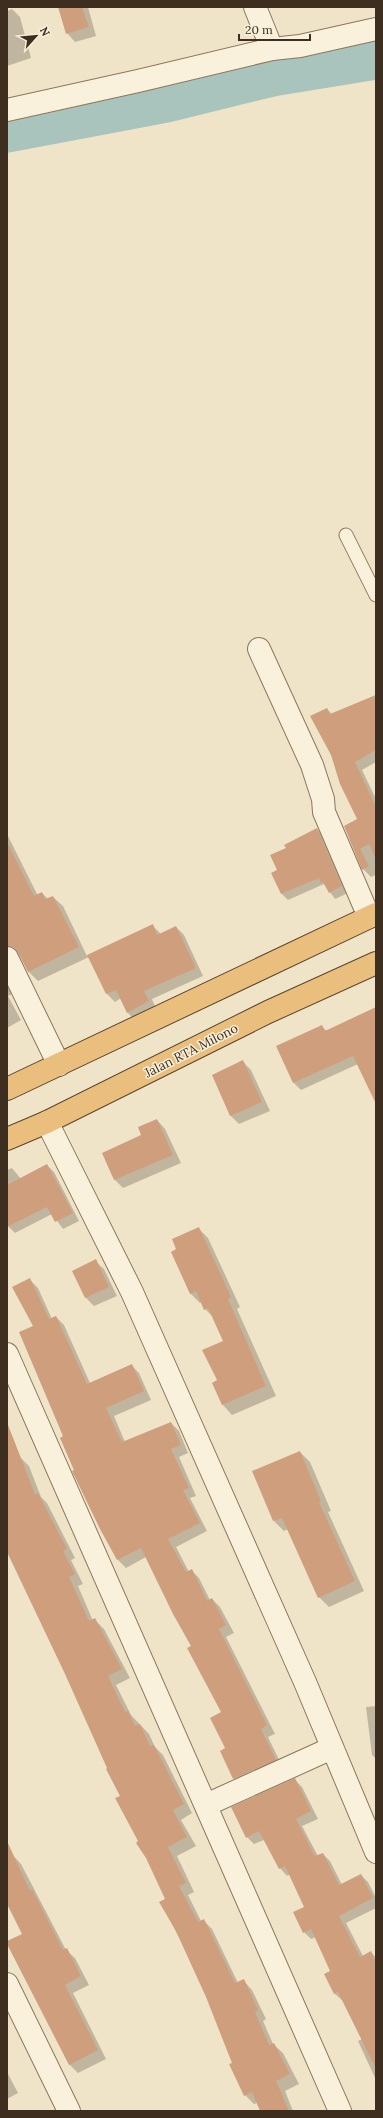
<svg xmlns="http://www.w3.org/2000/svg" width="383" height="2118" font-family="Lora,serif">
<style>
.shadow{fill:#0003}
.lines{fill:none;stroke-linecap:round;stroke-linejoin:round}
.river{stroke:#a9c4bc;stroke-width:43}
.building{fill:#cf9f7d}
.service-casing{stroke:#8d765c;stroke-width:15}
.minor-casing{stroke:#8d765c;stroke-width:24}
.trunk-casing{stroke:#5b4430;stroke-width:24}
.service{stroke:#faf1dc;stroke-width:13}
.minor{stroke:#faf1dc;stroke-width:22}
.trunk{stroke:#eabe7c;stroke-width:22}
.labels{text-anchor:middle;stroke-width:3;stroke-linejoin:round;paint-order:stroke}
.street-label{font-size:13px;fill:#3d2e20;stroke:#f7eed8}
</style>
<rect width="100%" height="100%" fill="#f0e4c8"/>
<g class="shadow">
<polygon points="59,7 88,7 96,36 75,42 67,33"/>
<polygon points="12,9 20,17 31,58 7,66 7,11"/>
<polygon points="376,695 376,762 362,770 376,799 376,875 371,877 363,869 345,827 358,820 327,709 332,714"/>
<polygon points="317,829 323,835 348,893 335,899 324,884 288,900 282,894 272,873 278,870 287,848"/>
<polygon points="7,834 38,896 42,893 48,899 53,897 63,906 87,956 152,925 161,934 176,927 184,935 203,976 152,999 156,1009 135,1020 127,1012 121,998 115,1002 107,994 89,957 38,981 29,972 19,955 11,956 7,960"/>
<polygon points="7,976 14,993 8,996 21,1020 7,1028"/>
<polygon points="376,1009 376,1088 358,1064 301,1090 294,1083 277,1047 322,1027 327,1031"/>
<polygon points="243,1062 251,1070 270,1111 239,1124 231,1116 213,1075"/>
<polygon points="157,1120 165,1129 181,1163 123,1188 115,1180 103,1153 143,1136"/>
<polygon points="47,1165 54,1172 79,1221 63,1229 52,1214 15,1233 7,1225 7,1170 12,1168 21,1179"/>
<polygon points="198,1228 208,1238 240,1307 237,1309 276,1396 232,1415 223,1405 213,1383 218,1381 224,1341 213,1317 205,1309 202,1302 200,1303 190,1293 178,1249"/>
<polygon points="95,1261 104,1269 117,1296 94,1306 86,1298 74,1271"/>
<polygon points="30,1280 38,1288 52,1319 56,1317 64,1325 90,1383 131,1365 139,1373 151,1400 114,1416 125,1442 171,1423 179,1431 188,1453 179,1457 196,1496 190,1498 207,1531 176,1547 189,1572 191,1570 199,1578 210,1600 212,1599 220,1607 234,1633 226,1637 275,1734 268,1737 283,1768 242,1786 234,1778 226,1749 223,1713 192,1647 146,1557 126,1568 118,1560 83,1492 61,1438 64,1437 50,1404 51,1403 34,1327"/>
<polygon points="7,1439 16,1459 20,1457 29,1466 41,1497 47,1503 75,1558 71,1560 83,1584 78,1586 93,1621 95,1620 104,1629 130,1678 116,1685 131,1715 149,1734 155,1747 163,1755 192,1813 181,1820 196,1846 177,1856 194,1892 188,1895 201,1921 203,1920 212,1929 238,1983 243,1980 252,1990 266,2019 263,2021 273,2044 283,2053 299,2084 285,2091 293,2111 261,2111 257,2103 254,2104 245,2095 223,2034 187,1952 160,1902 166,1899 66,1674 7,1550"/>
<polygon points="300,1452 310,1462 331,1511 328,1512 364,1591 329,1607 319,1597 288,1529 284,1531 274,1521"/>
<polygon points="376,1706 376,1759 372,1755 366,1707"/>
<polygon points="295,1780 302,1787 318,1819 302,1826 318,1856 323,1854 330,1861 342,1885 361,1875 368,1882 376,1898 376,1908 346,1923 363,1956 371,1952 376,1958 376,2080 358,2041 362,2039 343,2001 335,1994 325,1974 332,1971 316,1937 311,1939 304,1932 305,1907 290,1874 287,1876 280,1868 264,1840 254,1844 247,1837"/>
<polygon points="7,1849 21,1864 66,1950 75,1958 89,1985 73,1993 106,2059 78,2073 69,2064 24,1934 7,1901"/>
<polygon points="7,2072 18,2093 7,2099"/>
</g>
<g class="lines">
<polyline class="river" points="7,131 166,101 272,75 376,58"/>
</g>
<g class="building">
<polygon points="58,7 82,7 89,27 66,34"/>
<polygon points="376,695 376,750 355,762 376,807 376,860 369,844 360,849 369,866 362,870 344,826 357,819 340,784 331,755 310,716 327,708 330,714"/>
<polygon points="317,828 342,886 329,893 323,882 321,883 319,878 281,894 271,873 277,870 270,855 286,848 284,845"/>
<polygon points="7,842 34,896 42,892 45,899 53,896 79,947 28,972 18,952 14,947 7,946"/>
<polygon points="153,924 157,935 176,926 196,968 144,991 149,1001 127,1013 116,990 106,994 87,955"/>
<polygon points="376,1007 376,1104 353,1056 293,1083 276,1046 322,1025 325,1031"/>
<polygon points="243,1060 262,1102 230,1116 212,1075"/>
<polygon points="157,1119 173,1155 114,1180 102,1153 141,1135 138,1127"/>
<polygon points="47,1164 73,1213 55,1222 47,1207 7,1227 7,1185"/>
<polygon points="199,1227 231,1297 228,1299 266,1386 222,1405 212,1383 217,1380 202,1350 223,1341 208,1308 204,1310 196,1291 190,1294 171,1252 176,1249 172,1239"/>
<polygon points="96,1259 109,1287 85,1298 72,1271"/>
<polygon points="30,1278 49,1319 56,1316 87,1384 132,1364 144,1391 106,1408 122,1442 171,1422 181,1445 171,1449 189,1488 183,1490 200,1523 168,1539 186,1572 192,1569 207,1601 212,1598 226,1625 219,1629 267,1725 261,1729 276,1760 233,1779 220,1751 225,1748 210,1718 221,1712 187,1648 191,1646 173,1614 141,1548 117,1560 100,1529 72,1471 74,1470 60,1438 63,1436 19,1332 33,1326 12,1287"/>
<polygon points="8,1425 35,1494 38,1493 67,1549 63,1551 75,1574 69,1577 89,1621 95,1618 122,1669 108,1676 125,1712 128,1711 135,1726 140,1724 150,1746 154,1745 184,1804 173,1810 187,1837 168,1847 186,1883 179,1886 198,1922 204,1919 235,1983 244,1979 258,2010 255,2012 269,2045 274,2043 290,2074 276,2081 289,2111 260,2111 252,2092 244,2096 229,2064 232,2063 206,1997 175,1929 159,1902 165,1899 146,1858 136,1843 138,1841 115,1798 120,1796 106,1769 107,1768 65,1674 7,1552"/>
<polygon points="300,1451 321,1501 319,1502 355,1581 318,1598 282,1518 273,1521 252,1471"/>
<polygon points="295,1778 311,1811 296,1819 315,1856 323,1853 339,1885 361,1874 373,1898 339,1916 360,1957 371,1951 376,1962 376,2069 338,1992 334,1994 324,1974 330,1971 311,1929 303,1933 293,1912 304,1907 285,1866 279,1869 259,1831 246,1838 231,1807"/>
<polygon points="7,1841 30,1891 32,1889 63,1950 67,1948 81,1976 65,1985 98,2050 69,2065 7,1944 7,1941 22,1934 7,1904"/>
</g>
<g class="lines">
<defs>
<polyline id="service" points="346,535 376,595"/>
<g id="minor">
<polyline points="255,7 272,49"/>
<polyline points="7,110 138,81 272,49 300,46 376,29"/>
<polyline points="259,649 312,765 323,799 324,812 369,917"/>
<polyline points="7,958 59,1065"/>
<polyline points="47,1122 132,1292 305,1682 376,1852"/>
<polyline points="7,1354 340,2111"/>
<polyline points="206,1805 332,1748"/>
<polyline points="7,1984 69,2111"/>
</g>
<g id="trunk">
<polyline points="7,1089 376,914"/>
<polyline points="7,1139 47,1122 268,1012 376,963"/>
</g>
</defs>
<use href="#service" class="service-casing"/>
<use href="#minor" class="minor-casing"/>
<use href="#trunk" class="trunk-casing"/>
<use href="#service" class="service"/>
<use href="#minor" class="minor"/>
<use href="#trunk" class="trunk"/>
</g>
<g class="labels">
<g class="street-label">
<text transform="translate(191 1050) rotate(-27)" y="5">Jalan RTA Milono</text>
</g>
</g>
<rect width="383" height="2118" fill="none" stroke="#3d2e20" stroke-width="16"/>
<g transform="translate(36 36) rotate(63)" stroke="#f7eed8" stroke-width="3" paint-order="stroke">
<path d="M0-3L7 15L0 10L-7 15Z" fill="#3d2e20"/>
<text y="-6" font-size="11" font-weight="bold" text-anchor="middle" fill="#3d2e20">N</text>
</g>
<path d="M239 34v6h71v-6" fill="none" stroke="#3d2e20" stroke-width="2"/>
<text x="245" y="34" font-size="12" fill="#3d2e20" stroke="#f7eed8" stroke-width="3" paint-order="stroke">20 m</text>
</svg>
